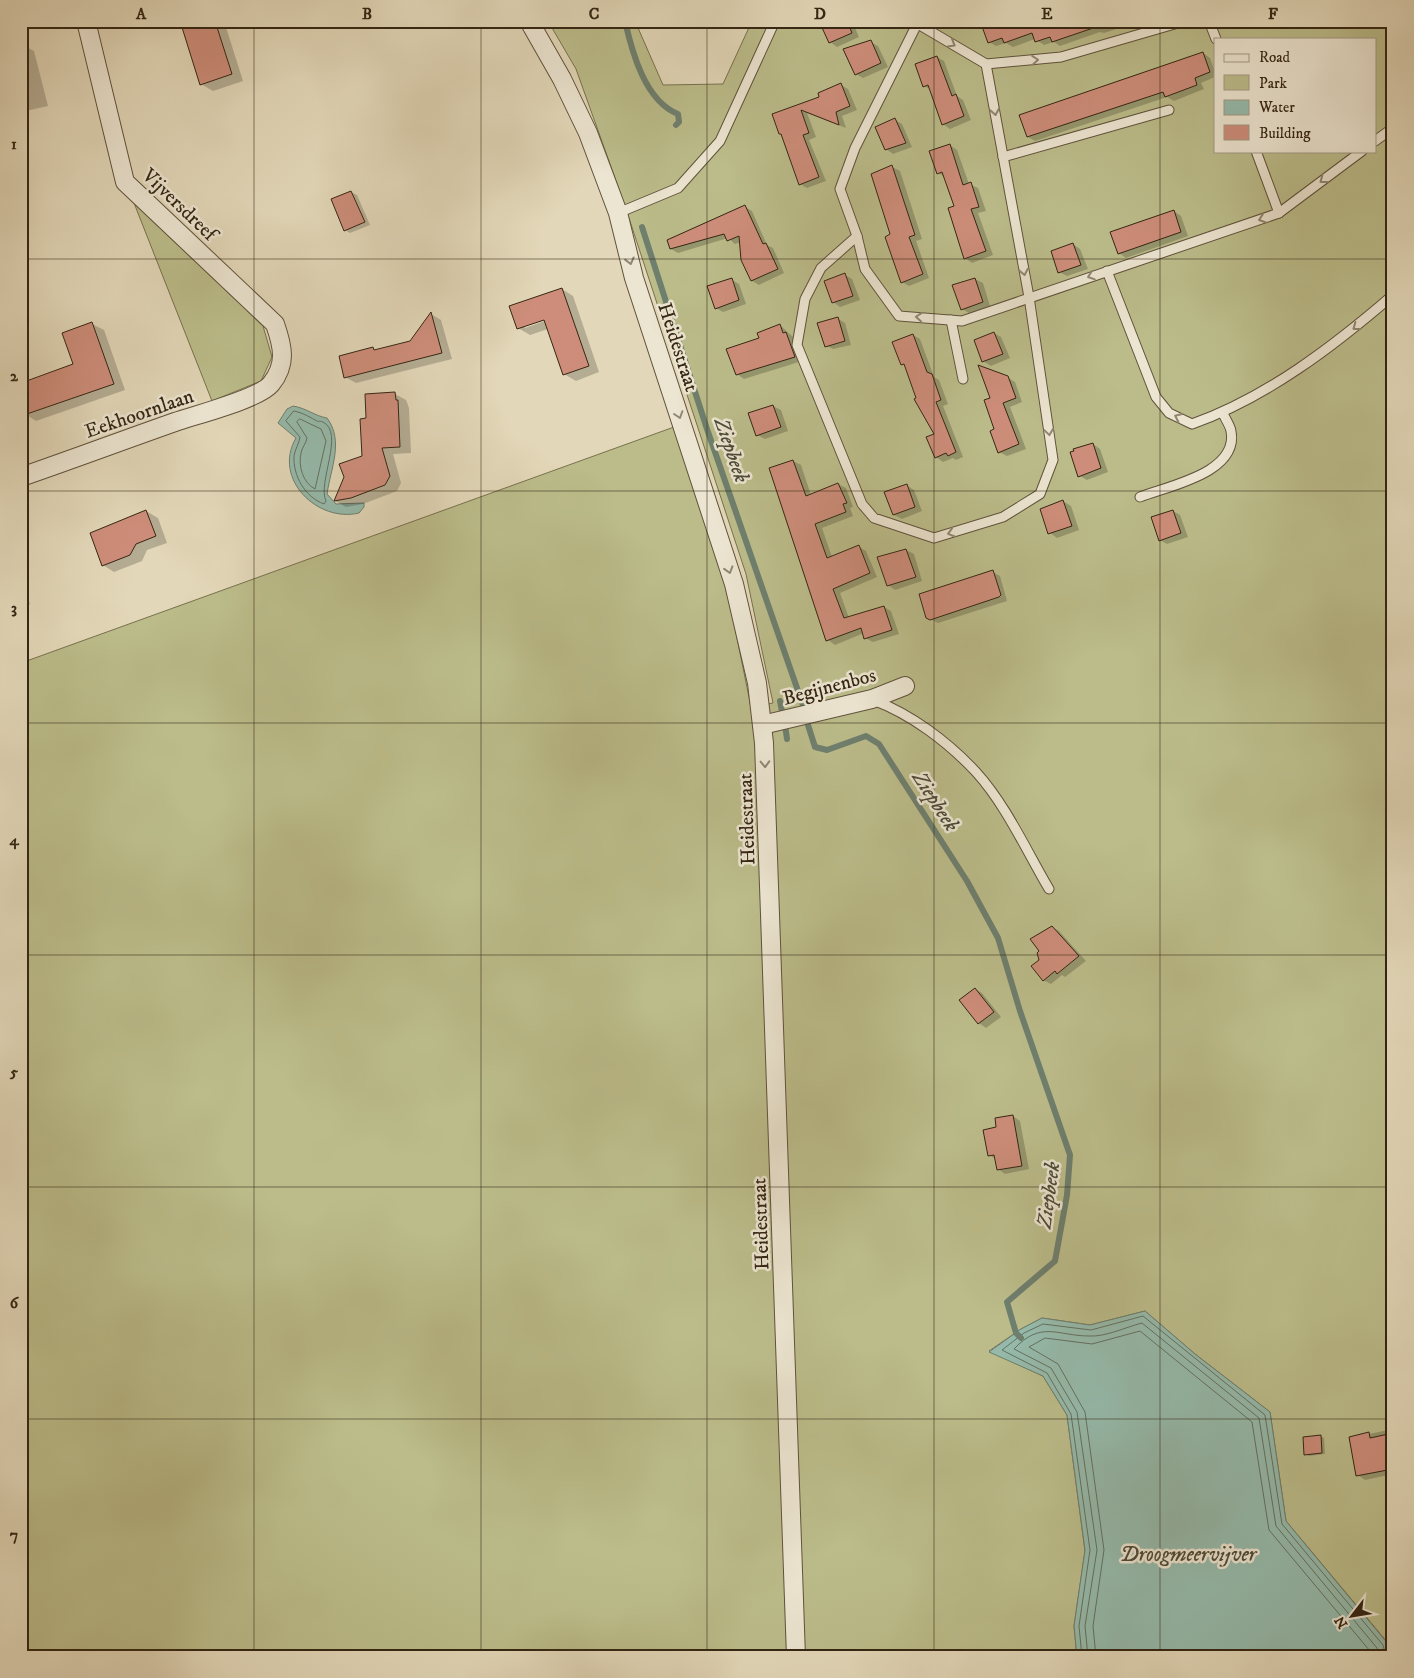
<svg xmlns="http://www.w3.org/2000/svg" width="1414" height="1678" font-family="'IM FELL DW Pica',serif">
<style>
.green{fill:#bbbc8a;stroke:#78714e;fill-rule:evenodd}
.water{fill:#95baab;stroke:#6e7f6e}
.shadow{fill:#0003;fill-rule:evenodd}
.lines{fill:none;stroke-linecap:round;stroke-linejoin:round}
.shore{stroke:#64705f;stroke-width:1}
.stream{stroke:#6e7f6e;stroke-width:6}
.building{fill:#cd8d7a;stroke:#342613}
.lane-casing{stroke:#60523c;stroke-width:11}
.street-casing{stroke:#60523c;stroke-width:20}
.lane{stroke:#ece5d1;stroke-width:9}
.street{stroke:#ece5d1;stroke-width:18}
.oneway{stroke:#908672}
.grid{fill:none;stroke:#342613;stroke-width:1;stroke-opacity:0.55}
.labels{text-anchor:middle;stroke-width:5;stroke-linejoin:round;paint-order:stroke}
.street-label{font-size:20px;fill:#342613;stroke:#ece5d1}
.water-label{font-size:21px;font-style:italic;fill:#4c4b39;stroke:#ece5d1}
.neatline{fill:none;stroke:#342613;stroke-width:2}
.grid-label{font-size:16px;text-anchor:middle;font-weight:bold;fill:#342613}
</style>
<rect width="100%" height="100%" fill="#e2d7b8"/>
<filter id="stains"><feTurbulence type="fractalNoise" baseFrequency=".004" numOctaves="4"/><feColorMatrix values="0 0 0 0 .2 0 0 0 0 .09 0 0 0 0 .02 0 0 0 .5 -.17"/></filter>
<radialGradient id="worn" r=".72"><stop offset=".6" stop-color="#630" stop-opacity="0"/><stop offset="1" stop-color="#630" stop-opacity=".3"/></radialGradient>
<g class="green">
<path d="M548,21h87l28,64 60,-1 29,-63h641v1636h-2l-3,-14 -102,-122 -16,-109 -75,-58 -50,-43 -55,14 -48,-7 -21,11 -32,22 54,25 24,39 18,136 -11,75 3,31h-1056v-994l653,-236 51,152 26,128 22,-4 -27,-129 -122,-371 -48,-134zM1215,39h160v112h-160z"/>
<polygon points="134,203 263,326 272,357 261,381 212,401"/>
</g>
<g class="water">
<path d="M293,406c13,2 22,10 34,12 17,23 4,49 0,76l9,10 28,-1v4l-5,6c-41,10 -87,-34 -63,-75l-18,-15 9,-14z"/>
<polygon points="1145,1311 1195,1354 1270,1412 1286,1521 1388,1644 1391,1657 1077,1657 1074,1626 1085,1550 1067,1415 1043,1376 989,1352 1021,1329 1042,1318 1090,1325"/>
</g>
<g class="shadow">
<polygon points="182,21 224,21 243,81 213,91 201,84"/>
<polygon points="820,21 852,21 859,37 837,47 830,42"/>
<polygon points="1025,21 1141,21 1104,33 1100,32 1060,46 1054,42 1044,45 1035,39 1013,47 1006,43 996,46 989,42"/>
<polygon points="870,42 878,46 888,67 863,78 856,74"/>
<polygon points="21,44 34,51 48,106 21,112"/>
<polygon points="1203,53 1210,58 1215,72 1215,77 1201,83 1204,89 1174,101 1167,97 1035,141 1028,137"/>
<polygon points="937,57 944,61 957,96 963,100 971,120 950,129 943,124 931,90 924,86"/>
<polygon points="841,85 848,89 857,110 842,116 846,128 807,113 816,137 809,140 826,181 807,188 800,184 774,115 820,98"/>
<polygon points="895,120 902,124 912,147 893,154 886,149"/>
<polygon points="950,145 957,150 969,184 978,188 986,211 978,213 993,255 972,263 965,258 955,207 945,177 938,173"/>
<polygon points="892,167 900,171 922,239 916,241 929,278 909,286 902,282 892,235"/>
<polygon points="351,192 357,195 370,225 350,233 345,230"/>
<polygon points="745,207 752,211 767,245 773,248 784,273 759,285 752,281 743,260 741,242 735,244 728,238 678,253 671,249"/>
<polygon points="1174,211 1181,216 1188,236 1126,258 1119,253"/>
<polygon points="1073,244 1080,249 1088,269 1067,276 1059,272"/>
<polygon points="845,275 852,279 860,300 840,307 833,302"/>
<polygon points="975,279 983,283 990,306 969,313 962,309"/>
<polygon points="732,280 739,284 746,304 723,312 716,308"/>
<path d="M562,289l11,7 26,76 -23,9 -12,-7 -16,-45 -18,6 -12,-7zM550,317v2l-25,9v-3z"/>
<polygon points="431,314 441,320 452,359 356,383 345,377 373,349 377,351 411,343"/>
<polygon points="837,318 845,323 851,345 833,349 825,345"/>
<polygon points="92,324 104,330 125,390 36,421 25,414 74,364"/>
<polygon points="780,325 793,337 802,361 744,379 737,374"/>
<polygon points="994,333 1001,337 1010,358 991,366 983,361"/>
<polygon points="913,335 920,339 934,377 939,380 948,404 943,406 963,457 956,460 953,458 943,462 936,457 936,434 918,399 906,366 902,364"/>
<polygon points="1007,377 1015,382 1022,402 1010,407 1026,449 1007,456 999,452 992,399"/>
<polygon points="395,394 406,400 409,408 411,453 393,454 401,483 397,491 363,504 346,507 335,501 363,457 367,419"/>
<polygon points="773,406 781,410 788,431 765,439 757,435"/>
<polygon points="1093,444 1100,449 1108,472 1087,480 1080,476"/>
<polygon points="793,461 801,465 811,495 838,484 846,488 853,507 850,508 853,516 822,528 832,557 859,547 866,551 877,577 840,593 849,618 884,607 891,611 899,634 873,642 865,638 864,633 835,645 828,640"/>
<polygon points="906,485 914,490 922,511 902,519 894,515"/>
<polygon points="1063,501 1071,506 1079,530 1057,538 1050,533"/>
<polygon points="146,511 158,518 167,543 147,550 142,561 114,572 103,565"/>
<polygon points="1173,511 1180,515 1188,537 1167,544 1160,540"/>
<polygon points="906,550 914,554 922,581 895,590 888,585"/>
<polygon points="993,572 1000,576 1007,601 938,623 928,618"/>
<polygon points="21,581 30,604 21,608"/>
<polygon points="1052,927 1059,931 1086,961 1065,977 1062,975 1051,984 1043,980"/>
<polygon points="975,989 982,993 1001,1017 986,1028 979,1023 960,1000"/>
<polygon points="1013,1116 1020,1121 1029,1169 1005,1174 998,1169 996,1159 989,1155 998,1128"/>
<polygon points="1393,1429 1393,1474 1365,1480 1358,1475 1350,1438"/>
<polygon points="1320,1436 1324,1438 1325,1454 1309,1456 1306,1454"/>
</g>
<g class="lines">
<g class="shore">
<path d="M294,411c9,2 14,5 21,9 5,3 3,0 8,2 22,11 -6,61 3,79l-2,3c-19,-7 -31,-28 -30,-48 1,-7 5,-12 6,-19l-14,-16z"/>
<path d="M300,419l21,10 5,12 -11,48c-12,-6 -17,-23 -14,-36 1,-6 5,-9 6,-15l-10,-16z"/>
<polyline points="1082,1657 1079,1626 1090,1550 1071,1414 1047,1373 1002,1350 1024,1333 1043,1324 1091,1330 1143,1316 1265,1415 1282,1524 1383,1645 1386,1657"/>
<path d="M1088,1657l-3,-31 12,-76 -20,-138 -26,-44 -37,-19c27,-29 44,-13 75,-13 17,1 37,-9 53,-13l117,95 17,108 101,122 2,9"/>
<polyline points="1096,1657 1093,1626 1104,1550 1085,1412 1058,1364 1029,1347 1045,1338 1092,1344 1140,1331 1252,1422 1269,1530 1370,1651 1372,1657"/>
</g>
<g class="stream">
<path d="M625,21c7,31 20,80 53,93l1,8 -3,3"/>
<polyline points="642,227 707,429 805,711"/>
<polyline points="780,701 783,717"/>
<polyline points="785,725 787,739"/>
<polyline points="808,725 815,747 827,750 866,736 879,744 967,881 998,938 1020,1011 1070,1155 1067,1195 1055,1261 1007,1302 1016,1333 1021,1338"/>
</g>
</g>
<g class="building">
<polygon points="180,21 215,21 232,74 200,85"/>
<polygon points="819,21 847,21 852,33 829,43"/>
<polygon points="980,21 1104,21 1105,24 1052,42 1050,37 1035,42 1032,33 1004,43 1002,38 988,43"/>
<polygon points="871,40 881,63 855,75 843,49"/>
<polygon points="1203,52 1210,72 1195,78 1197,85 1165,97 1163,92 1027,137 1019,115"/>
<polygon points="937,56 952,96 956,94 964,116 942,125 928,85 923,87 915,64"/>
<polygon points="841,83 850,106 836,112 839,125 801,110 809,133 803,135 819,177 799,185 781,134 779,134 772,114 819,97 818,93"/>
<polygon points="895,118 906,143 885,150 875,127"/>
<polygon points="950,144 963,185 971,182 979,207 971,209 986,251 964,259 948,208 954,206 942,172 937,174 929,151"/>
<polygon points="892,165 915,235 909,237 923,274 901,283 885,237 890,234 871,174"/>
<polygon points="351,191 365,222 344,231 331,199"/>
<polygon points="745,205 763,244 766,243 778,269 751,281 741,260 739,236 727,241 724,234 670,249 667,240"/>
<polygon points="1174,210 1181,232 1118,254 1110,232"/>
<polygon points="1073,243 1081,265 1058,273 1051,251"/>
<polygon points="845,273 853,296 832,303 824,281"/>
<polygon points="732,278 739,300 715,309 707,286"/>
<polygon points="975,278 983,302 961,310 952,285"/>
<polygon points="562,288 589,366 563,375 544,320 517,329 509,306"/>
<polygon points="431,312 442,353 344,378 339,356 373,347 374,350 410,341"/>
<polygon points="838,317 845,341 825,347 817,323"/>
<polygon points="92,322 114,384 21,416 21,383 73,364 62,333"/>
<polygon points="780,324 783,333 786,332 795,357 736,375 726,349 759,338 757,333"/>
<polygon points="994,332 1003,354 982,362 974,340"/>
<polygon points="913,334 927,372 932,374 941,400 936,402 956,452 948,456 946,453 935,458 926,437 934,434 914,399 916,398 904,364 901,365 892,342"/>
<polygon points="978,365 1008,376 1016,398 1003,403 1019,444 998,453 990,431 994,429 984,400 990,398"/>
<polygon points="395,392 396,400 398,400 400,447 382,448 390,476 385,485 351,498 334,501 344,477 339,464 362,456 360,419 366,418 365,394"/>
<polygon points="773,405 781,427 756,436 748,413"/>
<polygon points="1093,443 1101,468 1078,477 1070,452 1074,451 1073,449"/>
<polygon points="793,460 806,496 838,483 847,503 843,504 846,512 815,524 827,558 859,545 870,573 833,589 844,618 884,606 892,630 864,639 861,628 826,641 769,468"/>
<polygon points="907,484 915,507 893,515 884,492"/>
<polygon points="1063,500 1072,526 1048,534 1040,509"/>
<polygon points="146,510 156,536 136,544 130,555 102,566 90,533"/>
<polygon points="1173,510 1181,533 1159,541 1151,517"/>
<polygon points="906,549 916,577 887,586 877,557"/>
<polygon points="993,570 1001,595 999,597 930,620 926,618 919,594"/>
<polygon points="1052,926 1079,956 1057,974 1055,971 1043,981 1031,966 1039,960 1037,953 1039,951 1030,939"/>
<polygon points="975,988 994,1012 978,1024 959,1000"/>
<polygon points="1013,1115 1022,1166 997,1170 994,1155 988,1156 983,1130 996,1127 995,1118"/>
<polygon points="1369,1432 1370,1438 1393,1433 1393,1469 1356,1476 1349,1437"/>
<polygon points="1321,1435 1322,1453 1304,1455 1303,1437"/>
</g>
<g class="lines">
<defs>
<g id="lane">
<polyline points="913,21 986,64 1061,57 1185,21"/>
<polyline points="1209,21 1216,39"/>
<polyline points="917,24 855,148 840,189 857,236 821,268 805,299 797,345 862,504 874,518 934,538 1003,517 1040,494 1053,460 1029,297 986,64"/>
<polyline points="1375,141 1393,128"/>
<polyline points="1003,157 1169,110"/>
<polyline points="618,213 678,188 720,141 775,21"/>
<polyline points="1279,213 1362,151"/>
<polyline points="857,236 865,269 899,316 962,321 1279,213 1256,151"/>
<path d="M1107,271l49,126 13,16 23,11c74,-26 142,-78 201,-129"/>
<polyline points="951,320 963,379"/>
<path d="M1140,497c28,-11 99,-24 91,-66 -1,-6 -6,-12 -8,-18"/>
<path d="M873,700c38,14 75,42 103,72 30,33 50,78 73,117"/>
</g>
<g id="street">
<polyline points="529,21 562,79 588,133 618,213 634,278 734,584 757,683 764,743 796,1657"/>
<path d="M21,477c52,-18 103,-37 154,-55 20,-7 84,-23 96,-38 16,-20 12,-37 4,-60l-150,-142 -39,-161"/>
<polyline points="762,725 872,699 905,686"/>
</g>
</defs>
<use href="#lane" class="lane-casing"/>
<use href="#street" class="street-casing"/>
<use href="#lane" class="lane"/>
<use href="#street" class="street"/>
</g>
<defs><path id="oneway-chevron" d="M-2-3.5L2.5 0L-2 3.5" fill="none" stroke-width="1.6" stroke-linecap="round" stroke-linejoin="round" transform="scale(1.25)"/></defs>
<g class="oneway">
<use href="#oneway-chevron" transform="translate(952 44) rotate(30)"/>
<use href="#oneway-chevron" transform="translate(1035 60) rotate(-5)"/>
<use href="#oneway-chevron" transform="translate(995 112) rotate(80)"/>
<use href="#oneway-chevron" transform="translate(1323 180) rotate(143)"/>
<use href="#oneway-chevron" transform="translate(1262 219) rotate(161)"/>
<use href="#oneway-chevron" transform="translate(630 261) rotate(76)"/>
<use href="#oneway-chevron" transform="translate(1024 272) rotate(79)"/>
<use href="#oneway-chevron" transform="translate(1091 276) rotate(161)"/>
<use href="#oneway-chevron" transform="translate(919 317) rotate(-175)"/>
<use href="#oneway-chevron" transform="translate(1356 327) rotate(143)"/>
<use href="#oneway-chevron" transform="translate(679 415) rotate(72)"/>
<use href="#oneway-chevron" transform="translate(1178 417) rotate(-155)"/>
<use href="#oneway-chevron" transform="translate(1049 432) rotate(82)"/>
<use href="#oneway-chevron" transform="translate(951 533) rotate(163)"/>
<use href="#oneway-chevron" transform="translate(729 570) rotate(73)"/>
<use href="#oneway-chevron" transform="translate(765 764) rotate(88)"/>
</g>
<path class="grid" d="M254,21v1636M481,21v1636M707,21v1636M934,21v1636M1160,21v1636M21,259h1372M21,491h1372M21,723h1372M21,955h1372M21,1187h1372M21,1419h1372"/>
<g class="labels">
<g class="street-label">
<text transform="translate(180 204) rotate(44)" y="7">Vijversdreef</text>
<text transform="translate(679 347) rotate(72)" y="7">Heidestraat</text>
<text transform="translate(139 413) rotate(-19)" y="7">Eekhoornlaan</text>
<text transform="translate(829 686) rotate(-15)" y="7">Begijnenbos</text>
<text transform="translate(746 819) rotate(-92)" y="7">Heidestraat</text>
<text transform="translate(760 1224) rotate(-92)" y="7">Heidestraat</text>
</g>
<g class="water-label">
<text transform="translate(732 450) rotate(71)" y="7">Ziepbeek</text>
<text transform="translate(936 801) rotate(57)" y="7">Ziepbeek</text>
<text transform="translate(1048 1195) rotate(-82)" y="7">Ziepbeek</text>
<text x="1188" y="1561">Droogmeervijver</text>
</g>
</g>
<rect width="1414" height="1678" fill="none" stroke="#e2d7b8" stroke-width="55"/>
<rect x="1214" y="38" width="162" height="115" fill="#ece5d1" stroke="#a29985"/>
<rect x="1224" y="54" width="25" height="8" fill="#ece5d1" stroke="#a29985"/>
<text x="1259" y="62" font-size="15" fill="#342613">Road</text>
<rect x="1224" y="75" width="25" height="15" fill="#bbbc8a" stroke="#a29985"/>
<text x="1259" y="88" font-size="15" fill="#342613">Park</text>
<rect x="1224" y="100" width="25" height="15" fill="#95baab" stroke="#a29985"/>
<text x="1259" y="112" font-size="15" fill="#342613">Water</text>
<rect x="1224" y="125" width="25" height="15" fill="#cd8d7a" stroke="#a29985"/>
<text x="1259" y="138" font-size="15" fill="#342613">Building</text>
<g transform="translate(1352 1616) rotate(239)" stroke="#ece5d1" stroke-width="4" paint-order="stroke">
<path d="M0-4L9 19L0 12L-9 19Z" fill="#342613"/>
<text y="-8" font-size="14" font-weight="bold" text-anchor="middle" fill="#342613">N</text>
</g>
<rect x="28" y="28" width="1358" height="1622" class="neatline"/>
<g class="grid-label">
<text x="141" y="19">A</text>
<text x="367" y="19">B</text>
<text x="594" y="19">C</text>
<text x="820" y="19">D</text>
<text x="1047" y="19">E</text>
<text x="1273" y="19">F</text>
<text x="14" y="149">1</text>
<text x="14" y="381">2</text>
<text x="14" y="613">3</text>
<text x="14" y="845">4</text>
<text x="14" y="1077">5</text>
<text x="14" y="1308">6</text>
<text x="14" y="1540">7</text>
</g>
<rect width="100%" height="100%" filter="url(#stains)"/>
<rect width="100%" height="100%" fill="url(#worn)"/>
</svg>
